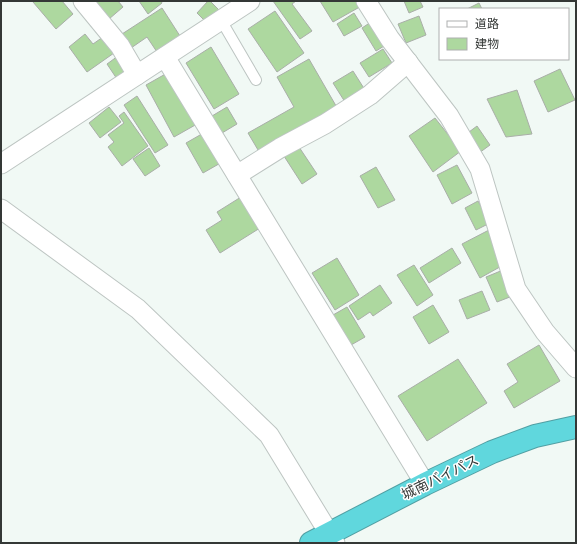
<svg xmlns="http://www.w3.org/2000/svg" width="577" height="544" font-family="'Source Sans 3','Noto Sans JP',sans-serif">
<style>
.building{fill:#add89f;stroke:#a9aea8}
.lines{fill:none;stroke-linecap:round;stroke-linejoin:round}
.lane-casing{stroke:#bdc5c2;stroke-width:12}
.street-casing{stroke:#bdc5c2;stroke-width:21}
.highway-casing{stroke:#519fa3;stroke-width:24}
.lane{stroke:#fff;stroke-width:10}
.street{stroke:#fff;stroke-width:19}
.highway{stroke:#60d7dd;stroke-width:22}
.labels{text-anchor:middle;stroke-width:3;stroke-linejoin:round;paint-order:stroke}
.street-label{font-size:14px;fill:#343836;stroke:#fff}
</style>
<rect width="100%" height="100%" fill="#f1f9f5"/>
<g class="building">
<polygon points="34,1 62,1 73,14 56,29 33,2"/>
<polygon points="98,1 118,1 123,7 109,19 96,3"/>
<polygon points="139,1 161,1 162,3 148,14"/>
<polygon points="208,1 210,1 226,17 209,25 197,13"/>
<polygon points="273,1 296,1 292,4 312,31 300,39"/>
<polygon points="320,1 364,1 365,4 333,22"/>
<polygon points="404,1 420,1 423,7 409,13"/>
<polygon points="479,3 482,9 467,9"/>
<polygon points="162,8 180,36 157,52 147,37 131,48 122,34"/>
<polygon points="275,11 304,53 277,72 248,29"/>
<polygon points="354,13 362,26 344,36 337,24"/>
<polygon points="419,16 426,35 406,43 398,24"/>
<polygon points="374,20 389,43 376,51 362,28"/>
<polygon points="85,34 93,44 103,37 114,53 87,72 69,47"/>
<polygon points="211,47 239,94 214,109 186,63"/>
<polygon points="383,49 392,63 369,77 360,63"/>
<polygon points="118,56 131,74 119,82 107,64"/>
<polygon points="309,59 339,111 261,155 248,133 294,107 277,77"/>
<polygon points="560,69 575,100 548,112 534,81"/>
<polygon points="353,71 365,90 345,102 333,83"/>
<polygon points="169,72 197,124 174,137 146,85"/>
<polygon points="517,90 532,134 506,137 487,99"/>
<polygon points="137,96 168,145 155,153 124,105"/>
<polygon points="109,107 121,122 100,138 89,123"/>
<polygon points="227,107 237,124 222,133 212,116"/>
<polygon points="124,112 148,146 122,166 108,147 114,142 108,135 124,123 119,116"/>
<polygon points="435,118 461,151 433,172 409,136"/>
<polygon points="477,126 490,145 479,153 465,135"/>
<polygon points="207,131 224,161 203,173 186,143"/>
<polygon points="297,144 317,174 302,184 282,153"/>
<polygon points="149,148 160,166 145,176 133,159"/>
<polygon points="457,165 472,193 452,204 437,175"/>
<polygon points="376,167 395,200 378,208 360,176"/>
<polygon points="241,197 260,228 220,253 206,230 222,220 217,212"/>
<polygon points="478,201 490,223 476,230 465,208"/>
<polygon points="489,230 507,263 480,278 462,244"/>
<polygon points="452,248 461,263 429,283 420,268"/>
<polygon points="337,258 359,295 335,310 312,273"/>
<polygon points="414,265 433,295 417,306 397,275"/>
<polygon points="503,270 515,295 497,302 486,277"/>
<polygon points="380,285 392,303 373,316 370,312 358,320 349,306"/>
<polygon points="482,291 490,310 467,319 459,300"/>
<polygon points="433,305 449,332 429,344 413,317"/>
<polygon points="347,307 365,337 351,345 333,315"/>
<polygon points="539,345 560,381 514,408 504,391 518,382 507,364"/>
<polygon points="458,359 487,403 427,441 398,396"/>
</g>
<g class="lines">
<defs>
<polyline id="lane" points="221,20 256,80"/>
<g id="street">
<polyline points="83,1 120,46 137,75"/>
<polyline points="366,1 390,39 449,116 480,169 516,289 545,332 576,368"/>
<polyline points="165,57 425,484"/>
<polyline points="1,164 250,1"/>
<polyline points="237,175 280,148 325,124 370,95 408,62"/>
<polyline points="1,209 138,309 269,435 335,543"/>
</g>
<polyline id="highway" points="311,543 425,484 492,452 535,436 576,427"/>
</defs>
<use href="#lane" class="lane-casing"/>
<use href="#street" class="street-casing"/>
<use href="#highway" class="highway-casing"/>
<use href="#lane" class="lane"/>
<use href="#street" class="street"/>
<use href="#highway" class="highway"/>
</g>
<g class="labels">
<g class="street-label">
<text transform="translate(440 477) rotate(-26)" y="5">城南バイパス</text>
</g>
</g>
<rect width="577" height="544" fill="none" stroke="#343836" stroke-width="4"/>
<rect x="439" y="8" width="130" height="52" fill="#ffffff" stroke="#aeafaf"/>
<rect x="447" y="21" width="20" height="6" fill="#ffffff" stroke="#aeafaf"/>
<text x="475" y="28" font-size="12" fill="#343836">道路</text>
<rect x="447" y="38" width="20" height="12" fill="#add89f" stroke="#aeafaf"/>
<text x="475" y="48" font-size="12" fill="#343836">建物</text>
</svg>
